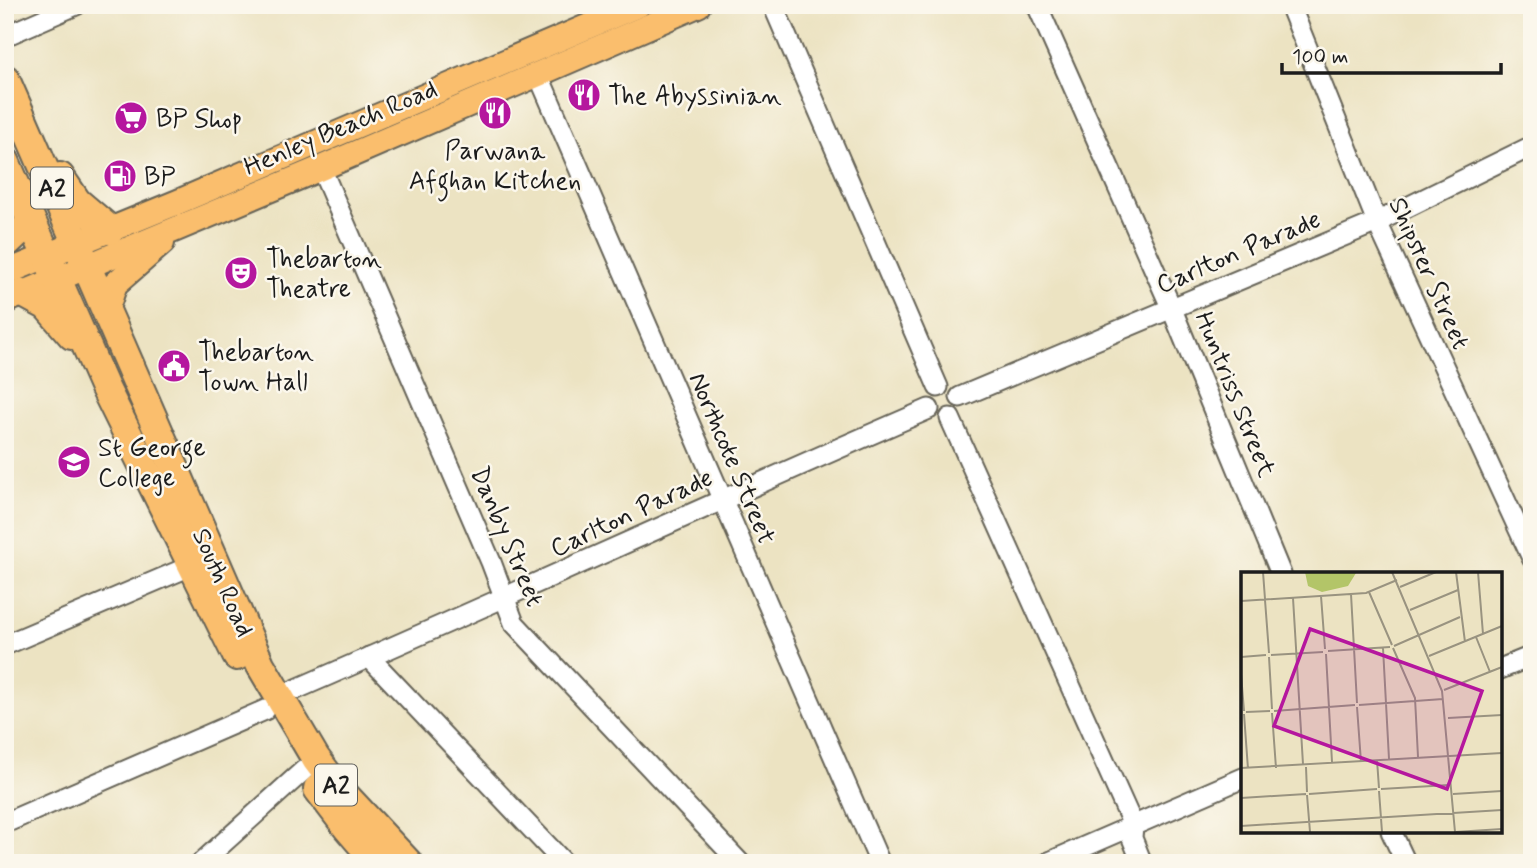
<svg xmlns="http://www.w3.org/2000/svg" width="1537" height="868" font-family="Mynerve,sans-serif">
<style>
.lines{fill:none;stroke-linecap:round;stroke-linejoin:round}
.minor-casing{stroke:#656256;stroke-width:23}
.major-casing{stroke:#656256;stroke-width:28}
.highway-casing{stroke:#656256;stroke-width:32}
.minor{stroke:#fff;stroke-width:19}
.major{stroke:#fabe6d;stroke-width:24}
.highway{stroke:#fabe6d;stroke-width:28}
.labels{text-anchor:middle;stroke-width:5;stroke-linejoin:round;paint-order:stroke}
.shield{fill:#fbf7ec;stroke:#5f5e5a;stroke-width:2}
.shield-label{font-size:24px;font-weight:bold;fill:#1c1c1c}
.poi-label{font-size:26px;fill:#1c1c1c;stroke:#fbf7ec;text-anchor:start}
.street-label{font-size:26px;fill:#1c1c1c;stroke:#fbf7ec}
.inset-road{fill:none;stroke:#999380;stroke-width:2}
.view{fill:#b5179e;fill-opacity:0.15;stroke:#b5179e;stroke-width:3.5}
.inset-edge{fill:none;stroke:#1c1c1c;stroke-width:3.5}
</style>
<rect width="100%" height="100%" fill="#fbf7ec"/>
<filter id="ink" filterUnits="userSpaceOnUse"><feTurbulence type="fractalNoise" baseFrequency=".0143" numOctaves="2"/><feDisplacementMap in="SourceGraphic" scale="14" xChannelSelector="R" yChannelSelector="G"/><feConvolveMatrix kernelMatrix="1 2 1 2 8 2 1 2 1" color-interpolation-filters="sRGB"/></filter>
<filter id="wash" filterUnits="userSpaceOnUse"><feTurbulence type="fractalNoise" baseFrequency=".00686" numOctaves="4" result="noise"/><feDisplacementMap in="SourceGraphic" scale="28" xChannelSelector="R" yChannelSelector="G"/><feGaussianBlur stdDeviation="1.57" result="paint"/><feColorMatrix in="noise" values="0 0 0 0 0 0 0 0 0 0 0 0 0 0 0 0 0 1.4 0 .05"/><feComposite in="paint" operator="in"/></filter>
<g filter="url(#wash)">
<rect width="100%" height="100%" fill="#ece3c2"/>
</g>
<g filter="url(#ink)">
<g class="lines">
<defs>
<g id="minor">
<polyline points="773,5 938,387"/>
<polyline points="1037,5 1171,307 1281,574"/>
<polyline points="1290,5 1377,222 1532,558"/>
<polyline points="5,36 76,5"/>
<polyline points="538,74 880,863"/>
<polyline points="321,168 491,562 514,623 740,863"/>
<polyline points="960,397 1377,222 1532,146"/>
<polyline points="950,418 1133,825 1132,838 1142,863"/>
<polyline points="5,645 193,565"/>
<polyline points="369,657 564,863"/>
<polyline points="1500,669 1532,656"/>
<path d="M278,697c218,-94 433,-194 651,-288"/>
<polyline points="5,823 265,710"/>
<polyline points="1391,831 1406,863"/>
<polyline points="201,863 304,770"/>
<polyline points="1047,863 1243,778"/>
</g>
<g id="major">
<polyline points="5,247 23,230 29,216"/>
<polyline points="5,273 178,202 638,5"/>
<polyline points="5,301 321,168 698,5"/>
<polyline points="106,311 115,284 162,243"/>
</g>
<g id="highway">
<polyline points="5,79 260,664 316,759 337,787 408,863"/>
<polyline points="5,161 105,388 237,656"/>
<polyline points="60,177 77,202 110,230"/>
<polyline points="23,293 47,306 72,335"/>
<polyline points="318,789 347,827 378,863"/>
</g>
</defs>
<use href="#minor" class="minor-casing"/>
<use href="#major" class="major-casing"/>
<use href="#highway" class="highway-casing"/>
<use href="#minor" class="minor"/>
<use href="#major" class="major"/>
<use href="#highway" class="highway"/>
</g>
</g>
<defs>
<symbol id="restaurant-disc" viewBox="-11 -11 22 22"><circle r="9.5" fill="#b5179e" stroke="#fbf7ec"/><path d="M-5-6h1v4h1v-4h1v4h1v-4h1v5L-1.5 .5V6h-2V.5L-5-1ZM5-6V6H3V1.5H1.5Q1.5-4 5-6Z" fill="#fff"/></symbol>
<symbol id="supermarket-disc" viewBox="-11 -11 22 22"><circle r="9.5" fill="#b5179e" stroke="#fbf7ec"/><path d="M-6-5.5h2.5l.6 2H6L4.5 2H-2.5L-4.4-4H-6ZM-1.5 3.2a1.3 1.3 0 1 0 .1 0ZM3 3.2a1.3 1.3 0 1 0 .1 0Z" fill="#fff"/></symbol>
<symbol id="fuel-disc" viewBox="-11 -11 22 22"><circle r="9.5" fill="#b5179e" stroke="#fbf7ec"/><path d="M-5.5-6h7V0h2V4h1.3V-2.5L3-4.5l.8-.8L6-3V5H2.5V1h-1V6h-7ZM-4.2-4.7v3.2H.2V-4.7Z" fill="#fff"/></symbol>
<symbol id="theatre-disc" viewBox="-11 -11 22 22"><circle r="9.5" fill="#b5179e" stroke="#fbf7ec"/><path d="M-5-5.5Q0-4 5-5.5V0Q5 5 0 6Q-5 5-5 0ZM-3.3-2.5H-1v1.5H-3.3ZM1-2.5H3.3v1.5H1ZM-2.8 1Q0 5.5 2.8 1Z" fill="#fff"/></symbol>
<symbol id="civic-disc" viewBox="-11 -11 22 22"><circle r="9.5" fill="#b5179e" stroke="#fbf7ec"/><path d="M-.6-6.5H3V-4.5H.6V-3L4-1V1h2V6H-6V1h2V-1L-.6-3ZM-1.2 2.5V6h2.4V2.5Z" fill="#fff"/></symbol>
<symbol id="university-disc" viewBox="-11 -11 22 22"><circle r="9.5" fill="#b5179e" stroke="#fbf7ec"/><path d="M0-5L7-2L0 1L-7-2ZM-4 1L0 2.5L4 1V4Q0 6-4 4Z" fill="#fff"/></symbol>
</defs>
<g fill-rule="evenodd">
<use href="#restaurant-disc" x="565" y="76" width="38" height="38"/>
<use href="#restaurant-disc" x="476" y="94" width="38" height="38"/>
<use href="#supermarket-disc" x="112" y="99" width="38" height="38"/>
<use href="#fuel-disc" x="101" y="157" width="38" height="38"/>
<use href="#theatre-disc" x="222" y="254" width="38" height="38"/>
<use href="#civic-disc" x="155" y="347" width="38" height="38"/>
<use href="#university-disc" x="55" y="443" width="38" height="38"/>
</g>
<g class="labels">
<g class="shield">
<rect x="31" y="167.5" width="42" height="41" rx="5"/>
<rect x="315" y="764.5" width="42" height="41" rx="5"/>
</g>
<g class="shield-label">
<text x="52" y="196">A2</text>
<text x="336" y="793">A2</text>
</g>
<g class="poi-label">
<text x="608" y="104">The Abyssinian</text>
<text x="156" y="127">BP Shop</text>
<text x="495" y="159" text-anchor="middle">Parwana<tspan x="495" dy="30">Afghan Kitchen</tspan></text>
<text x="144" y="185">BP</text>
<text x="266" y="267">Thebarton<tspan x="266" dy="30">Theatre</tspan></text>
<text x="198" y="360">Thebarton<tspan x="198" dy="30">Town Hall</tspan></text>
<text x="98" y="456">St George<tspan x="98" dy="30">College</tspan></text>
</g>
<g class="street-label">
<text transform="translate(340 127) rotate(-23)" y="9">Henley Beach Road</text>
<text transform="translate(1238 251) rotate(-23)" y="9">Carlton Parade</text>
<text transform="translate(1430 273) rotate(66)" y="9">Shipster Street</text>
<text transform="translate(1236 394) rotate(68)" y="9">Huntriss Street</text>
<text transform="translate(733 458) rotate(67)" y="9">Northcote Street</text>
<text transform="translate(631 512) rotate(-25)" y="9">Carlton Parade</text>
<text transform="translate(508 536) rotate(67)" y="9">Danby Street</text>
<text transform="translate(224 582) rotate(66)" y="9">South Road</text>
</g>
</g>
<g transform="translate(1241 572)">
<rect width="261" height="261" fill="#ece3c2"/>
<path d="M64,0h51v1l-8,13 -26,6 -14,-6z" fill="#b3c568"/>
<path class="inset-road" d="M22,0l2,27M151,0l50,119 13,141M215,0l9,70M237,0l5,62M159,15l36,-15M128,20l23,53M110,22l6,109M80,24l4,53M52,26l10,166M24,28l4,53M0,29l125,-8 31,-13M169,38l48,-20M235,65l14,35M153,74l66,-29M142,76l6,111M152,76l22,50 3,59M87,79l62,-4M85,82l6,108M30,83l52,-3M188,84l73,-30M0,85l25,-2M28,85l3,52M0,102l3,37M203,118l58,-23M118,133l84,-6M116,135l4,55M33,139l81,-6M5,140l24,-1M31,141l4,55M3,142l4,55M207,146l54,-3M136,188l2,28M65,195l1,25M0,196l261,-15M140,217l68,-4M138,219l3,41M68,222l68,-5M212,222l49,-3M66,223l3,37M0,226l65,-4M0,254l261,-16M214,260l47,-3"/>
<path class="view" d="M69,57l172,62 -35,98 -173,-63z"/>
<rect width="261" height="261" class="inset-edge"/>
</g>
<rect width="1537" height="868" fill="none" stroke="#fbf7ec" stroke-width="28"/>
<path d="M1282 63v10h219v-10" fill="none" stroke="#1c1c1c" stroke-width="3.5"/>
<text x="1292" y="63" font-size="21" fill="#1c1c1c" stroke="#fbf7ec" stroke-width="5" paint-order="stroke">100 m</text>
</svg>
